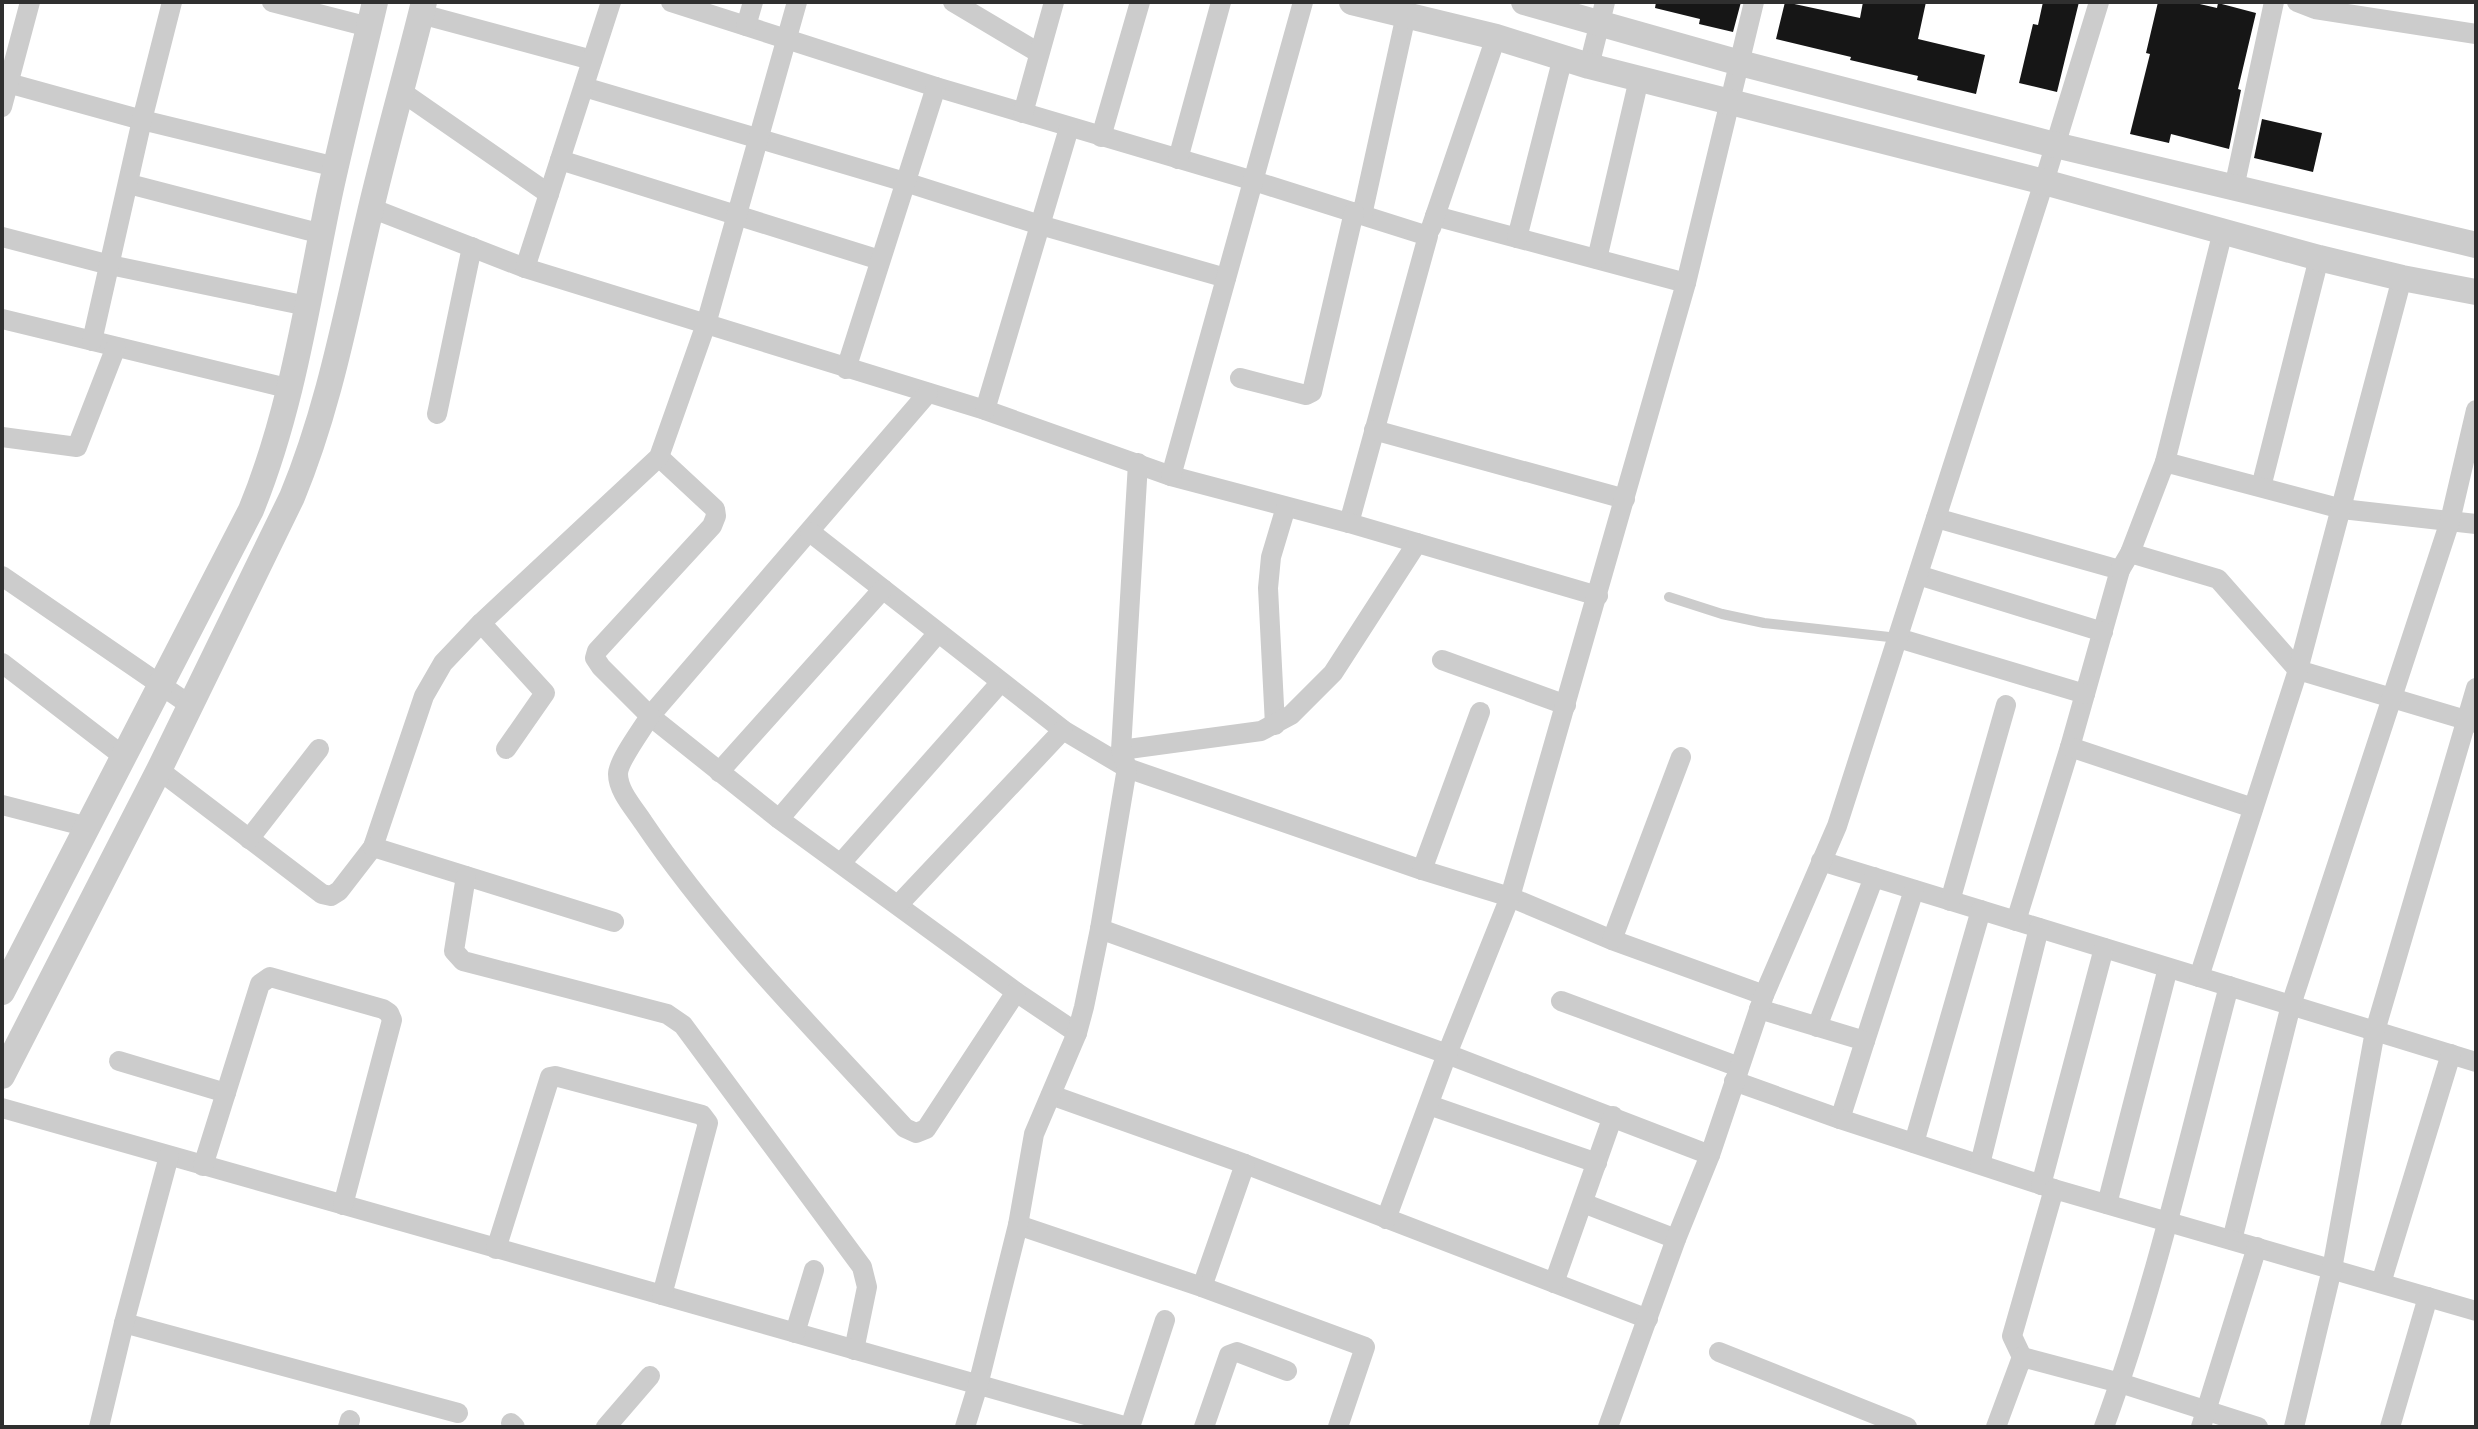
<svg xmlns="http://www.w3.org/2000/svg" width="2478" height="1429" font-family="Mulish,sans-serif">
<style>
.building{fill:#161616}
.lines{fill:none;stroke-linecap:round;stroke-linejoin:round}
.service{stroke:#ccc;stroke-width:10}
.minor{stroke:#ccc;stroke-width:20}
.tertiary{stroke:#ccc;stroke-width:26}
</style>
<rect width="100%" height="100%" fill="#fff"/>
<g class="building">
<polygon points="1656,2 1741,2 1733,32 1699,24 1700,19 1655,8"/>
<polygon points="1785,2 1860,18 1863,2 1926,2 1918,39 1985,55 1976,94 1917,80 1918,76 1850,60 1851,57 1776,39"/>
<polygon points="2043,2 2079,2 2057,92 2019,83 2033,24 2038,25"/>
<polygon points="2158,2 2191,2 2217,8 2218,3 2256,13 2238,89 2241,90 2229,149 2171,134 2169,143 2130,134 2150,54 2146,53"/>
<polygon points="2262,119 2322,133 2313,172 2254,158"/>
</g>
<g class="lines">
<polyline class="service" points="1669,597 1722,614 1764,623 1898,638"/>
<g class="minor">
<polyline points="272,2 369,27"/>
<polyline points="671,2 936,87 1254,181 1428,236 1349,523"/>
<polyline points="953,2 1039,53"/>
<polyline points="2297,2 2315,9 2476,34"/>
<polyline points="421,14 592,60"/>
<polyline points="746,26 753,2"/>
<polyline points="1589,66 1605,2"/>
<polyline points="8,83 142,120 336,167"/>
<polyline points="584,87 905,182 1040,225 1226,278"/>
<polyline points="402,92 549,194"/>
<polyline points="2,107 30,2"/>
<polyline points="1023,113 1054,2"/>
<polyline points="1101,137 1140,2"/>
<polyline points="1178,159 1221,2"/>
<polyline points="560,160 880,260"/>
<polyline points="129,184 322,234"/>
<polyline points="2234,188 2274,2"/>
<polyline points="371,208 525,268 985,410 1171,476 1349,523 1598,596"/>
<polyline points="1362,215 1406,15"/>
<polyline points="1435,216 1686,283"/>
<polyline points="1431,228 1496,37"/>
<polyline points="2,237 110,265 307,306"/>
<polyline points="1517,238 1563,57"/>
<polyline points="1597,259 1639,79"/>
<polyline points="525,268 611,2"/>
<polyline points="2,319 291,389"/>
<polyline points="92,341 142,120 172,2"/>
<polyline points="846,369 936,87"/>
<polyline points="1240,378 1306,395 1312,392 1354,212"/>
<polyline points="928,393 650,716 779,819 1016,992 1077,1033"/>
<polyline points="985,410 1069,128"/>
<polyline points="437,414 472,247"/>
<polyline points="1374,430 1625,499"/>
<polyline points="2,437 77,447 116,347"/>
<path d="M659,457l56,52 1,7 -4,10 -115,125 -2,7 6,9 49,49c-7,12 -32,45 -32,58 0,17 16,34 25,48 75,111 171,207 262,306l11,5 10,-4 90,-137"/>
<polyline points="2165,462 2223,231"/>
<polyline points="1171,476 1303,2"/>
<polyline points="2261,487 2319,258"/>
<polyline points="1936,518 2120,570 2070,747 2016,921"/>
<polyline points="810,532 1063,730 1127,768 1422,870 1510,897 1612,940 1764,995"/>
<polyline points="2130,553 2218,579 2298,670 2476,723"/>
<polyline points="2120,570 2130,553 2165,462 2342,509 2476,524"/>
<polyline points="1918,575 2103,632"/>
<polyline points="2,576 190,705"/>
<polyline points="481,623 545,693 506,749"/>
<polyline points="1898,638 2085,694"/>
<polyline points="1442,660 1566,705"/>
<polyline points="2,663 123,756"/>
<polyline points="1275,725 1268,588 1271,557 1286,507"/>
<polyline points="2070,747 2253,808"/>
<polyline points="1121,750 1261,731 1291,715 1333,673 1417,543"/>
<polyline points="159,770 322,894 331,896 339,891 373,847 424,696 443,663 481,623 659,457 706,324 797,2"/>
<polyline points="719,772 883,589"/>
<polyline points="2,805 88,827"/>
<polyline points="779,819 938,633"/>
<polyline points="249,839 319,749"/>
<polyline points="373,847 614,922"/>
<polyline points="1821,861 2476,1062"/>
<polyline points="841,863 1001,682"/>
<polyline points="1422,870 1480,712"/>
<polyline points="466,876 454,951 463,961 667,1014 683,1025 862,1267 867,1287 854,1350"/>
<polyline points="1950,901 2006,705"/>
<polyline points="898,905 1063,730"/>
<polyline points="1100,929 1447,1054 1710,1155"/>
<polyline points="1612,940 1681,757"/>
<polyline points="2199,977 2298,670 2402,278"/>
<polyline points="1561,1001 1739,1067"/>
<polyline points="1817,1027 1874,877"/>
<polyline points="1865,1041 1914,890"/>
<polyline points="119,1061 226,1093"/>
<polyline points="1734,1081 1840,1119 1865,1041 1759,1009"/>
<polyline points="1051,1095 1245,1164 1648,1319"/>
<polyline points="1429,1105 1597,1163"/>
<polyline points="2,1108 1128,1427"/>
<polyline points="1840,1119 2054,1189"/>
<polyline points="1914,1143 1981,910"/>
<polyline points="1245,1164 1202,1287 1365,1347 1338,1427"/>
<polyline points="1980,1164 2039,928"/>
<polyline points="203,1166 260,984 270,977 383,1009 389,1013 392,1020 343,1205"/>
<polyline points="2041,1185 2104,948"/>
<polyline points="1583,1203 1676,1239"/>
<polyline points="2107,1204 2168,968"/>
<polyline points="1386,1219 1447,1054 1510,897 1686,283 1754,2"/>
<polyline points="1018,1225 1202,1287"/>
<polyline points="2232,1240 2291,1005 2450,521 2476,410"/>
<polyline points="496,1249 550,1077 555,1076 702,1115 708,1123 662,1295"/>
<polyline points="1554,1283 1613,1116"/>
<polyline points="2381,1283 2451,1054"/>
<polyline points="124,1323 458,1413"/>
<polyline points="795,1333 814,1270"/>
<polyline points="1719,1352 1907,1427"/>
<polyline points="2022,1357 2012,1336 2054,1189 2476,1311"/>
<polyline points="511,1423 515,1427"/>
<polyline points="99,1427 124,1323 169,1156"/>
<polyline points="348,1427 350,1420"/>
<polyline points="606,1427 650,1376"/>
<polyline points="965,1427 978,1385 1018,1225 1034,1134 1077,1033 1084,1007 1100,929 1127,768 1121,750 1138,463"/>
<polyline points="1130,1427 1165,1320"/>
<polyline points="1204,1427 1229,1355 1237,1352 1287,1371"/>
<polyline points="1608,1427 1676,1239 1710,1155 1764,995 1837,826 2044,182 2099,2"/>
<polyline points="1996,1427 2022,1357 2120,1383 2258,1427"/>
<path d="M2104,1427c52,-142 86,-295 125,-441"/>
<polyline points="2201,1427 2257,1247"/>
<polyline points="2294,1427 2332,1269 2375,1031 2476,688"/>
<polyline points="2390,1427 2428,1297"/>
</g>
<g class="tertiary">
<polyline points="1352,2 1496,37 1589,66 2044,182 2319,258 2402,278 2476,292"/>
<polyline points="1524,2 1740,63 2055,145 2476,245"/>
<path d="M2,992l249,-482c41,-100 56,-207 78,-313 14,-65 31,-130 46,-195"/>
<path d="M2,1076l157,-306 133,-273c37,-89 54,-183 76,-276 17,-74 38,-146 56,-219"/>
</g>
</g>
<rect width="2478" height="1429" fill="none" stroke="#2f2f2f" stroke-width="8"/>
</svg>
